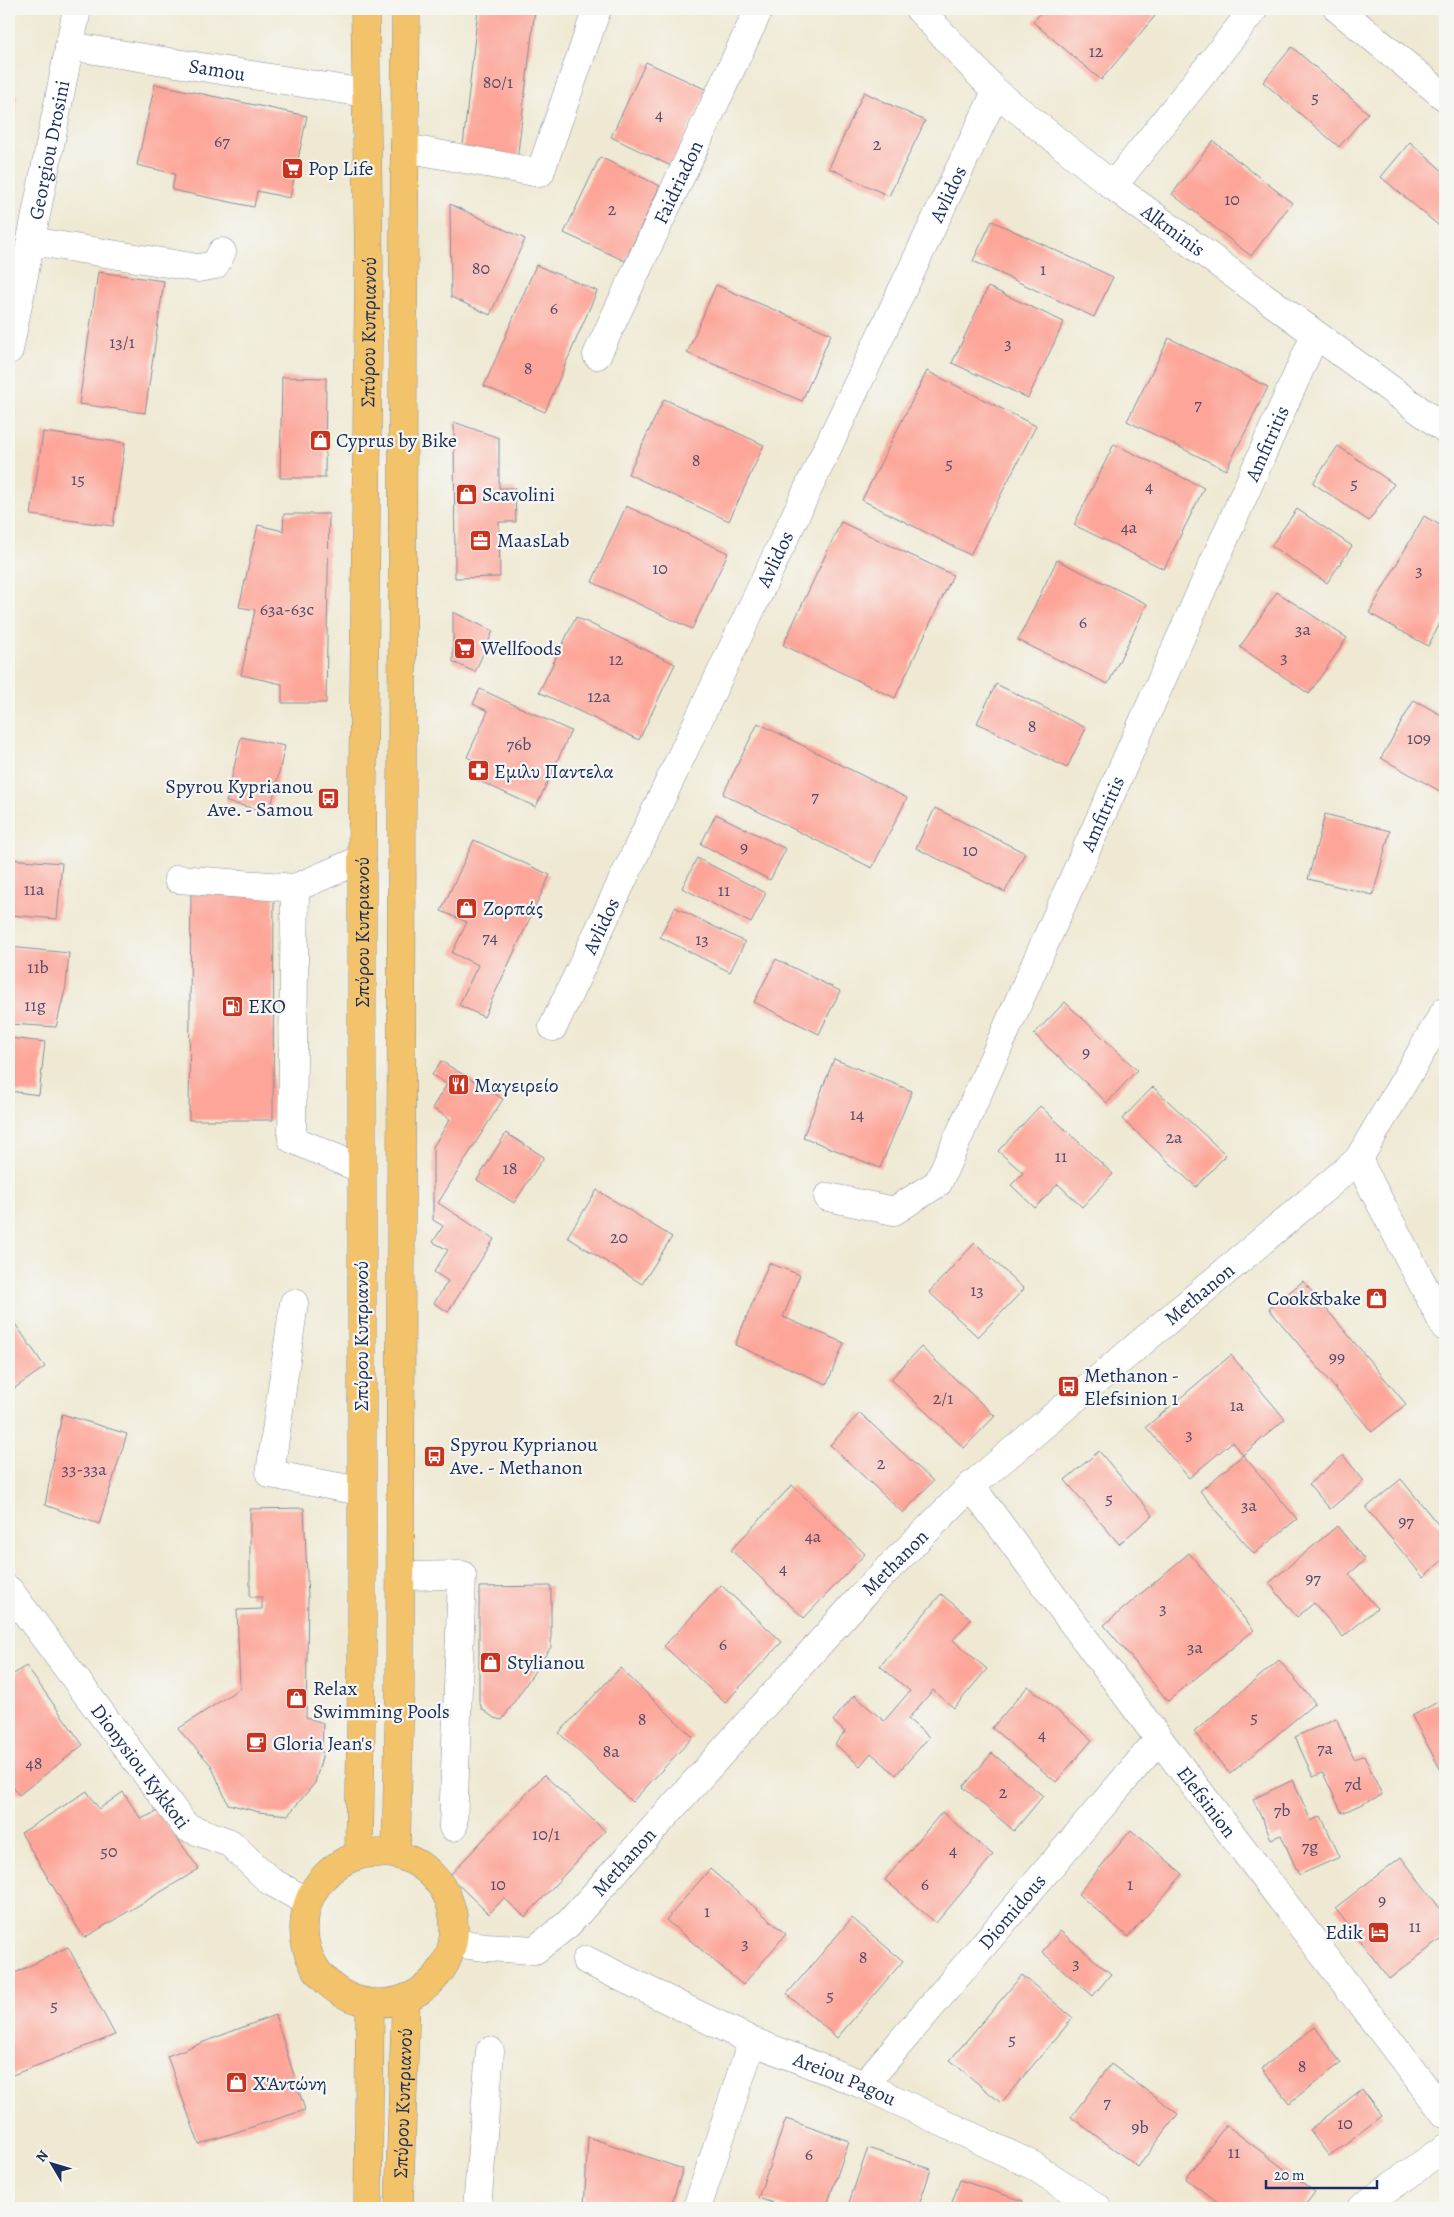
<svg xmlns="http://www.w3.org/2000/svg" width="1454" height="2217" font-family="Alegreya,serif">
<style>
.building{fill:#fda598}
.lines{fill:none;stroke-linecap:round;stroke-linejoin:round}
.minor-casing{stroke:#858c98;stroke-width:29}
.major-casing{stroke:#858c98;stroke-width:29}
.minor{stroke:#fff;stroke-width:28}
.major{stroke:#f2c36a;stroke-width:28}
.labels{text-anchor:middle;stroke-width:4.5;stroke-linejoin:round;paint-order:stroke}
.number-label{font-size:18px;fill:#544c6c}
.street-label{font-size:20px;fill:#1b2f5e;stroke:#f6f6f2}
.poi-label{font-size:20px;fill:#1b2f5e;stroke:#f6f6f2;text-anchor:start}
</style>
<rect width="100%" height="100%" fill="#f6f6f2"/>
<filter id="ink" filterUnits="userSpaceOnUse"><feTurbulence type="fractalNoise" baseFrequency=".02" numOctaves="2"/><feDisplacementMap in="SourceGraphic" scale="10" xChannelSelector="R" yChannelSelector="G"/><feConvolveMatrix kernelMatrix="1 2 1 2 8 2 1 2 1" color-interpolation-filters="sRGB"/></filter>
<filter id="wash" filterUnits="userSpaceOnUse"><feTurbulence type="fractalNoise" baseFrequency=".0096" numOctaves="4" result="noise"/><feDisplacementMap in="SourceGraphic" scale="20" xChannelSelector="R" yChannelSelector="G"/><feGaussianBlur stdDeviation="1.12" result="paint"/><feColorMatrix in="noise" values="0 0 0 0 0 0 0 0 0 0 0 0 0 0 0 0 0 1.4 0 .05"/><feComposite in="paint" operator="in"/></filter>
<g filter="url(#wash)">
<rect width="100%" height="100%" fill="#efe9d3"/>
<g id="blocks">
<g class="building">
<polygon points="478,9 535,9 517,161 462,155"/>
<polygon points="1044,9 1146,9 1155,16 1101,80 1033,22"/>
<polygon points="1292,47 1368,113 1339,147 1263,82"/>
<polygon points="646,62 707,90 671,166 611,137"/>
<polygon points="155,84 307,116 290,198 257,191 254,207 172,190 175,174 137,165"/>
<polygon points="864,92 925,121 889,196 829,168"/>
<polygon points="9,94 17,96 10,132 9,132"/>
<polygon points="1213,141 1292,203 1251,256 1172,194"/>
<polygon points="1410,142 1445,173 1445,231 1381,177"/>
<polygon points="600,157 660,186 625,261 564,233"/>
<polygon points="450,204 525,239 490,315 451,297"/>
<polygon points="992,221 1113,277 1094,317 973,261"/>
<polygon points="536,265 597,291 545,412 484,386"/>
<polygon points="98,272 164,281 145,413 79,404"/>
<polygon points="716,285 831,334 802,401 687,353"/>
<polygon points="988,287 1064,322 1028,398 952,363"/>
<polygon points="1169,338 1268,387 1226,470 1127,421"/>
<polygon points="927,371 1036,426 970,555 862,500"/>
<polygon points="282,377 326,378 325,478 280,478"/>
<polygon points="664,399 764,445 729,521 628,474"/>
<polygon points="454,422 499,438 499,488 515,488 516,522 499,522 500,577 455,578"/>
<polygon points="43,432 125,443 113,526 31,515"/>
<polygon points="1114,444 1204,488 1164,569 1074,525"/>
<polygon points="1338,446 1394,484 1369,521 1313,483"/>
<polygon points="626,506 728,553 692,629 592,582"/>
<polygon points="1297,509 1352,546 1327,583 1271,546"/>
<polygon points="284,514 329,514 326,703 282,703 282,684 241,675 255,610 239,607 258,525 283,531"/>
<polygon points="1424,516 1445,528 1445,614 1428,646 1369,613"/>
<polygon points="841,522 953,575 895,698 783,645"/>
<polygon points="1057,560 1147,604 1108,684 1018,640"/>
<polygon points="1277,592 1347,638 1309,694 1240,647"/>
<polygon points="453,612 493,631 475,672 453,662"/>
<polygon points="576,617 675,664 639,740 539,692"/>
<polygon points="996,684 1086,728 1067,768 977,723"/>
<polygon points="480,689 571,731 536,807 475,779 482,764 467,757 488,711 473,704"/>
<polygon points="1414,700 1445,717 1445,794 1381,758"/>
<polygon points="758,723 907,798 872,868 723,794"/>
<polygon points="241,737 285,746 270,812 226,802"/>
<polygon points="935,808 1025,853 1005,892 916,848"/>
<polygon points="716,814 786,849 770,880 701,844"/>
<polygon points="1325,814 1390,831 1373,895 1308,879"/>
<polygon points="474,840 550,875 484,1017 459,1005 478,965 452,953 467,922 441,911"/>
<polygon points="697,858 766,893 751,923 682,888"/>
<polygon points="9,859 62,863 57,919 9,915"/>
<polygon points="191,891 274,891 273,1120 189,1120"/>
<polygon points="675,907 745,942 730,972 660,937"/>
<polygon points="9,947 69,953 66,986 56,1027 9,1024"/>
<polygon points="776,959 840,991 819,1034 754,1002"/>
<polygon points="1065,1002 1137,1070 1107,1103 1034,1034"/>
<polygon points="9,1038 45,1042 39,1095 9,1091"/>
<polygon points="834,1059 912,1091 880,1168 803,1137"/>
<polygon points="441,1061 503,1099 438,1203 494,1239 448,1312 434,1303 448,1281 434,1272 448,1250 433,1242 443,1226 433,1220 433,1147 450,1119 432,1108 447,1084 432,1075"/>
<polygon points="1153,1087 1226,1155 1196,1187 1122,1119"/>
<polygon points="1040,1106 1113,1174 1082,1207 1058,1184 1035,1208 1011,1185 1023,1173 998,1151"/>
<polygon points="506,1133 544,1157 514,1203 477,1180"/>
<polygon points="597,1190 672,1237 642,1284 567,1237"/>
<polygon points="975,1243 1024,1289 978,1337 929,1292"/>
<polygon points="769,1263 800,1275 783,1317 844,1343 827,1384 735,1345"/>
<polygon points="1303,1281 1406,1404 1372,1432 1269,1309"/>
<polygon points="9,1315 45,1367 9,1392"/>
<polygon points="921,1347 995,1416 964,1448 891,1379"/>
<polygon points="1231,1355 1285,1419 1243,1455 1297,1519 1254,1554 1200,1491 1243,1455 1232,1442 1189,1478 1146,1427"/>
<polygon points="860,1413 933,1481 903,1513 830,1445"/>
<polygon points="62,1414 127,1434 99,1524 45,1505"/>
<polygon points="1099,1451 1153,1515 1119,1544 1065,1480"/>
<polygon points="1343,1455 1364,1481 1330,1509 1309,1484"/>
<polygon points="1401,1479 1445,1533 1445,1558 1423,1577 1366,1508"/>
<polygon points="792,1485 865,1554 804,1618 731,1550"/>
<polygon points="304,1508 308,1598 306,1717 323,1723 322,1757 315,1783 288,1815 259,1812 228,1804 211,1765 178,1729 240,1688 237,1610 262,1609 262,1597 250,1597 250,1509"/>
<polygon points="1337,1526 1365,1560 1349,1574 1377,1608 1343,1637 1314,1603 1297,1617 1269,1583"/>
<polygon points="1189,1553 1254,1630 1168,1701 1104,1625"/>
<polygon points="721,1585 782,1642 725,1703 664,1646"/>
<polygon points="551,1586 551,1647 502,1720 494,1718 482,1709 479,1701 479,1587"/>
<polygon points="941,1594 971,1619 953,1640 987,1669 954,1708 933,1690 908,1719 929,1737 896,1775 871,1753 860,1766 835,1744 845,1732 833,1721 854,1695 884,1721 910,1691 880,1666"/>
<polygon points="1279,1660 1315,1703 1230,1774 1194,1732"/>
<polygon points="26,1666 83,1745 19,1795 9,1782 9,1677"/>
<polygon points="620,1668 693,1737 632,1802 559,1733"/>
<polygon points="1028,1686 1092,1740 1056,1782 992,1728"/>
<polygon points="1445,1698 1445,1778 1412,1716"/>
<polygon points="1336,1718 1354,1759 1364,1755 1382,1795 1342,1813 1323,1773 1313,1777 1295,1737"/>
<polygon points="992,1753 1043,1796 1014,1831 963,1787"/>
<polygon points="544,1775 605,1831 525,1917 504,1898 489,1914 449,1876"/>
<polygon points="1293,1780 1311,1821 1321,1816 1340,1857 1299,1875 1281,1835 1271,1839 1253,1799"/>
<polygon points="87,1791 99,1809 123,1792 141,1819 158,1811 199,1869 84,1938 21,1833"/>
<polygon points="942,1812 993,1855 936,1923 885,1880"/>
<polygon points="1131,1830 1183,1874 1128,1937 1078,1894"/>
<polygon points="1401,1857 1445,1915 1445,1936 1389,1979 1335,1908"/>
<polygon points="710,1869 786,1934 743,1985 666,1920"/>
<polygon points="852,1918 903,1961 837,2038 787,1994"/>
<polygon points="1060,1931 1111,1974 1093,1996 1042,1952"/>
<polygon points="68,1947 115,2035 10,2076 9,1976"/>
<polygon points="1022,1975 1073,2018 1001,2103 950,2060"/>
<polygon points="275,2015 305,2110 199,2144 167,2056"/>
<polygon points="1315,2027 1341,2063 1289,2103 1262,2068"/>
<polygon points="1111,2064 1178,2114 1138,2167 1071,2117"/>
<polygon points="1362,2089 1382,2116 1329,2156 1309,2130"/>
<polygon points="786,2119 849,2141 826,2208 788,2208 758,2198"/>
<polygon points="1226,2125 1315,2192 1303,2208 1226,2208 1186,2179"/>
<polygon points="588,2137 683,2169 670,2208 584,2208"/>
<polygon points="868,2148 931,2169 918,2208 847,2208"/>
<polygon points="960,2180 1023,2201 1020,2208 950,2208"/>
</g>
</g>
</g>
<g filter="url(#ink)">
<use href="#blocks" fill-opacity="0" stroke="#858c98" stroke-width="1"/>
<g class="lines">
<defs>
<g id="minor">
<path id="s1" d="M919,9l77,83 117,94 332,243"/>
<polyline points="1338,9 1445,97"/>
<path id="s2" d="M69,46l296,47"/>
<polyline points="405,148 540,173 597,9"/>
<polyline points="1113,186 1254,9"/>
<polyline points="31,241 198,268 215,265 222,252"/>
<path id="s3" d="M9,350l68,-341"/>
<path id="s4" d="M597,355l162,-346"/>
<polyline points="178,879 295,888 362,859"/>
<polyline points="295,888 292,1139 361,1169"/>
<path id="s5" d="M553,1027l443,-935"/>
<polyline points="1358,1160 1445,1327"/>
<path id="s6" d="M828,1197l66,14 44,-28 377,-848"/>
<polyline points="294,1303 270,1474 360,1491"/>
<path id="s7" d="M971,1486l188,253 286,375"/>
<polyline points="400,1576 462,1575 453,1827"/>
<path id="s8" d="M9,1590l177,237 44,16 40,38 38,21"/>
<path id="s9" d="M453,1943l33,4 49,3 33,-26 301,-336 102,-102 387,-326 87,-149"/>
<path id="s10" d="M586,1960l166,81 112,44 170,81 64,42"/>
<path id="s11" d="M864,2085l295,-346"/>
<polyline points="477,2208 490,2051"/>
<polyline points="697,2208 752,2041"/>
<polyline points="1361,2208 1445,2148"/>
</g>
<g id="major">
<circle cx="379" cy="1928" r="75"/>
<polyline points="396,1853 400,1686 403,341 406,9"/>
<path id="s12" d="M359,1854l3,-195v-800l7,-595 -4,-255"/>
<polyline points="368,2208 370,2004"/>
<path id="s13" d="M399,2208l7,-210"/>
</g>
</defs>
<use href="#minor" class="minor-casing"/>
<use href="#major" class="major-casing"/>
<use href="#minor" class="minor"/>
<use href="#major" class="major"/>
</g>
</g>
<defs>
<symbol id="supermarket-square" viewBox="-11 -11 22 22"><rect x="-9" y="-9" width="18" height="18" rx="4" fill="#c8321e" stroke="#f6f6f2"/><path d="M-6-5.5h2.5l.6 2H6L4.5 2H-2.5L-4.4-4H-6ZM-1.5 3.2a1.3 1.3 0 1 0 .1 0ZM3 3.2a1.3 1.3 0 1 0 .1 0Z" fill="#fff"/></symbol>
<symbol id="shop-square" viewBox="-11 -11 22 22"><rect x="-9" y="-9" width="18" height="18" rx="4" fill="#c8321e" stroke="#f6f6f2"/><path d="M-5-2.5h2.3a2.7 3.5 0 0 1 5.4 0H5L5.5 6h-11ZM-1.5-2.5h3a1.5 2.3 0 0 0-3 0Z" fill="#fff"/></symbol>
<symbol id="office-square" viewBox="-11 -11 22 22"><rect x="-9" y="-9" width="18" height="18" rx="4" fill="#c8321e" stroke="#f6f6f2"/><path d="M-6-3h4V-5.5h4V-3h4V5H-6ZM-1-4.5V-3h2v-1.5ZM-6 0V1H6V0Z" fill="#fff"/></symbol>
<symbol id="pharmacy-square" viewBox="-11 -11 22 22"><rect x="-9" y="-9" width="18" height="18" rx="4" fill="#c8321e" stroke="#f6f6f2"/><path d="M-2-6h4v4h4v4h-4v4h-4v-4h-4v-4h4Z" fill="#fff"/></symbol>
<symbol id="bus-square" viewBox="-11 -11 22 22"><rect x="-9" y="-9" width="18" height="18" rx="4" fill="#c8321e" stroke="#f6f6f2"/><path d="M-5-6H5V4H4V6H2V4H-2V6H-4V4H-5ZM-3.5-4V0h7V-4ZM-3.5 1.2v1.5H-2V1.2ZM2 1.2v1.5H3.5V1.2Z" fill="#fff"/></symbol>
<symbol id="fuel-square" viewBox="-11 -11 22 22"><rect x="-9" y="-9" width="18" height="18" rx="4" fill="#c8321e" stroke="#f6f6f2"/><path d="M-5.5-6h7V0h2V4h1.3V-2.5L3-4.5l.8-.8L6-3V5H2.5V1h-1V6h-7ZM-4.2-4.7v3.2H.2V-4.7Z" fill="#fff"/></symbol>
<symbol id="restaurant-square" viewBox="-11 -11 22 22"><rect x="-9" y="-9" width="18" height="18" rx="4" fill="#c8321e" stroke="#f6f6f2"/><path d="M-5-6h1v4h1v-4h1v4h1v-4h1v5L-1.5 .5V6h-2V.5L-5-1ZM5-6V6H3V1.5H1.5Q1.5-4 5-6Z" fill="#fff"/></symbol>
<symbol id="cafe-square" viewBox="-11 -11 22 22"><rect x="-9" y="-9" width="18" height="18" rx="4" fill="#c8321e" stroke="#f6f6f2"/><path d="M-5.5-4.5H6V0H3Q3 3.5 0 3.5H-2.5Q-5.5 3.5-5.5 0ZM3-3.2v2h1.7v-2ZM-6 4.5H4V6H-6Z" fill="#fff"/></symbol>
<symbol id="hotel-square" viewBox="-11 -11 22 22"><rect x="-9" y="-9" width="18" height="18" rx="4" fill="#c8321e" stroke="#f6f6f2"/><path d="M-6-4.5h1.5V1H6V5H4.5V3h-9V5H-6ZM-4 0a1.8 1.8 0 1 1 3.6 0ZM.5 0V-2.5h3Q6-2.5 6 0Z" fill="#fff"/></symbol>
</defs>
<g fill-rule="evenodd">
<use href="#supermarket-square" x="280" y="156" width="25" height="25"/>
<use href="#shop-square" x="308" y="428" width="25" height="25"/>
<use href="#shop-square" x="454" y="482" width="25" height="25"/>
<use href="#office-square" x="468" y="528" width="25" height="25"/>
<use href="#supermarket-square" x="452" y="636" width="25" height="25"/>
<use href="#pharmacy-square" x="466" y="758" width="25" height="25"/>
<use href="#bus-square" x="316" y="786" width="25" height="25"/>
<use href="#shop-square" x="454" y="896" width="25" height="25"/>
<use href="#fuel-square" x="220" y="994" width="25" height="25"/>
<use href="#restaurant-square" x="446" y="1072" width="25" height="25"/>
<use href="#shop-square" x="1364" y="1286" width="25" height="25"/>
<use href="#bus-square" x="1056" y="1374" width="25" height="25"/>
<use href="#bus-square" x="422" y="1444" width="25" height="25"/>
<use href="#shop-square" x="478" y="1650" width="25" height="25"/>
<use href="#shop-square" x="284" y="1686" width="25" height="25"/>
<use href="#cafe-square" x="244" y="1730" width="25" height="25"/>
<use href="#hotel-square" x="1366" y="1920" width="25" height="25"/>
<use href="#shop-square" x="224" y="2070" width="25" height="25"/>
</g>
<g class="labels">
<g class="number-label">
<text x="1096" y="57">12</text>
<text x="498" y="88">80/1</text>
<text x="1315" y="103">5</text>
<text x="659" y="120">4</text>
<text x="222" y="147">67</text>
<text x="877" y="150">2</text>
<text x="1232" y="205">10</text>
<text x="612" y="215">2</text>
<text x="481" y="274">80</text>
<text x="1043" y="275">1</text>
<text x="554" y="314">6</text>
<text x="122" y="348">13/1</text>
<text x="1008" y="349">3</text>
<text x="528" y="374">8</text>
<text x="1198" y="410">7</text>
<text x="696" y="466">8</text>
<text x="949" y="469">5</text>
<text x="78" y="485">15</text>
<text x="1354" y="489">5</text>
<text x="1149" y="492">4</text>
<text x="1129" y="533">4a</text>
<text x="660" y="574">10</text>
<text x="1419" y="576">3</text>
<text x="287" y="615">63a-63c</text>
<text x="1083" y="628">6</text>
<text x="1303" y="635">3a</text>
<text x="1284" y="663">3</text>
<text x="616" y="665">12</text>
<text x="599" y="702">12a</text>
<text x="1032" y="732">8</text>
<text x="1419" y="744">109</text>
<text x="519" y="750">76b</text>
<text x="815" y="802">7</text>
<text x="744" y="853">9</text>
<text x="970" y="856">10</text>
<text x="34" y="895">11a</text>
<text x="724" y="896">11</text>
<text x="490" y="943">74</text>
<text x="702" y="945">13</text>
<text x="38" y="973">11b</text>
<text x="35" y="1011">11g</text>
<text x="1086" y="1058">9</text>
<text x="857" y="1120">14</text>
<text x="1174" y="1143">2a</text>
<text x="1061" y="1162">11</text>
<text x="510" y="1174">18</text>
<text x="619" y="1243">20</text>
<text x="977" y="1296">13</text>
<text x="1337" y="1363">99</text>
<text x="943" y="1404">2/1</text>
<text x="1237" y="1411">1a</text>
<text x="1189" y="1440">3</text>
<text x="881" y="1469">2</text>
<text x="84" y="1475">33-33a</text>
<text x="1109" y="1504">5</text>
<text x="1249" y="1511">3a</text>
<text x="1406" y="1527">97</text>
<text x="813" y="1542">4a</text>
<text x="783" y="1574">4</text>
<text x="1313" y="1584">97</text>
<text x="1163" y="1614">3</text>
<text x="723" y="1650">6</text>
<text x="1195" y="1653">3a</text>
<text x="1254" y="1723">5</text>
<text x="642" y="1725">8</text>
<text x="1042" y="1740">4</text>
<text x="1325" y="1754">7a</text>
<text x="611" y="1757">8a</text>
<text x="34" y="1769">48</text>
<text x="1353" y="1790">7d</text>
<text x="1003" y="1798">2</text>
<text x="1282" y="1816">7b</text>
<text x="546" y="1840">10/1</text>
<text x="1310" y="1852">7g</text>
<text x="953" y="1856">4</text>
<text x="109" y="1857">50</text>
<text x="498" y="1890">10</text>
<text x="925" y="1890">6</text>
<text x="1130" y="1890">1</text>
<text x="1382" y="1906">9</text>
<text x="707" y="1917">1</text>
<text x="1415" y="1932">11</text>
<text x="745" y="1949">3</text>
<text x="863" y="1963">8</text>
<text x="1076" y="1969">3</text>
<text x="830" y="2001">5</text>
<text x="54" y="2011">5</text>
<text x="1012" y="2045">5</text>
<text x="1302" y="2072">8</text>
<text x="1107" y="2108">7</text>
<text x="1345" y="2129">10</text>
<text x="1140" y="2133">9b</text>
<text x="1234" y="2158">11</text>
<text x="809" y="2160">6</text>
</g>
<g class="street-label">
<text dy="7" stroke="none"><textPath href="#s2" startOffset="150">Samou</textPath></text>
<text dy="7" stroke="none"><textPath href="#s3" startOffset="204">Georgiou Drosini</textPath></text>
<text dy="7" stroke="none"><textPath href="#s4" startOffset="191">Faidriadon</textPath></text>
<text dy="7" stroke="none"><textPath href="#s5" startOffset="922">Avlidos</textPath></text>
<text dy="7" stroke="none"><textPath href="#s1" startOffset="338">Alkminis</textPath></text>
<text dy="7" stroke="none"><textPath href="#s12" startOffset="1522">Σπύρου Κυπριανού</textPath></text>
<text dy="7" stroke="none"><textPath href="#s6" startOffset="929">Amfitritis</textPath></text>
<text dy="7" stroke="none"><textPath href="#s5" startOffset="518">Avlidos</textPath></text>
<text dy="7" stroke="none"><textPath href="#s6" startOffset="524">Amfitritis</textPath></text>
<text dy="7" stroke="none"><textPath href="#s5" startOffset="112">Avlidos</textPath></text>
<text dy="7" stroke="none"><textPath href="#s12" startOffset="922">Σπύρου Κυπριανού</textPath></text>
<text dy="7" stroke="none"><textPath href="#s9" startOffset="1018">Methanon</textPath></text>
<text transform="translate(361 1336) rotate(-90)" y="7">Σπύρου Κυπριανού</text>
<text dy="7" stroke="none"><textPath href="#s9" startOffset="612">Methanon</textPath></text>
<text dy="7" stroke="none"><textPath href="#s8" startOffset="220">Dionysiou Kykkoti</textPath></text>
<text dy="7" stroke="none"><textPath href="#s7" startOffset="394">Elefsinion</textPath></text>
<text dy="7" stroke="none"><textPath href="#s9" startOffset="208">Methanon</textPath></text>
<text dy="7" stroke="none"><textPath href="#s11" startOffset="228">Diomidous</textPath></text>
<text dy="7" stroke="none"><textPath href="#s10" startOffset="285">Areiou Pagou</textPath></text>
<text dy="7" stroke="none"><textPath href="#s13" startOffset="105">Σπύρου Κυπριανού</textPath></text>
</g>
<g class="poi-label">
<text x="308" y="175">Pop Life</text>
<text x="336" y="447">Cyprus by Bike</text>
<text x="482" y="501">Scavolini</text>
<text x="497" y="547">MaasLab</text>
<text x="481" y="655">Wellfoods</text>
<text x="494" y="778">Εμιλυ Παντελα</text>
<text x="313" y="793" text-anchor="end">Spyrou Kyprianou<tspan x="313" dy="23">Ave. - Samou</tspan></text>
<text x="483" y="915">Ζορπάς</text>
<text x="248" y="1013">EKO</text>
<text x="474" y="1092">Μαγειρείο</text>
<text x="1361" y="1305" text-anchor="end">Cook&amp;bake</text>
<text x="1084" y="1382">Methanon -<tspan x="1084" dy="23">Elefsinion 1</tspan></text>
<text x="450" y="1451">Spyrou Kyprianou<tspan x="450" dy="23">Ave. - Methanon</tspan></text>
<text x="507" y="1669">Stylianou</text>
<text x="313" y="1695">Relax<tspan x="313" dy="23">Swimming Pools</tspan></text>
<text x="273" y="1750">Gloria Jean's</text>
<text x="1363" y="1939" text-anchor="end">Edik</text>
<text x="253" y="2090">Χ'Αντώνη</text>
</g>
</g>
<rect width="1454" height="2217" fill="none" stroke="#f6f6f2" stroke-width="30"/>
<g transform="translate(52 2164) rotate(308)" stroke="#f6f6f2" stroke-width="4" paint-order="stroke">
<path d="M0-4L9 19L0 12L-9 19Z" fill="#1b2f5e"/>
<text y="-8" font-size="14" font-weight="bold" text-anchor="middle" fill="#1b2f5e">N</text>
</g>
<path d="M1266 2180v8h111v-8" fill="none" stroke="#1b2f5e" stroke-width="2.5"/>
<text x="1274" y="2180" font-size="15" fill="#1b2f5e" stroke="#f6f6f2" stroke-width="4" paint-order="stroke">20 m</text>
</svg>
